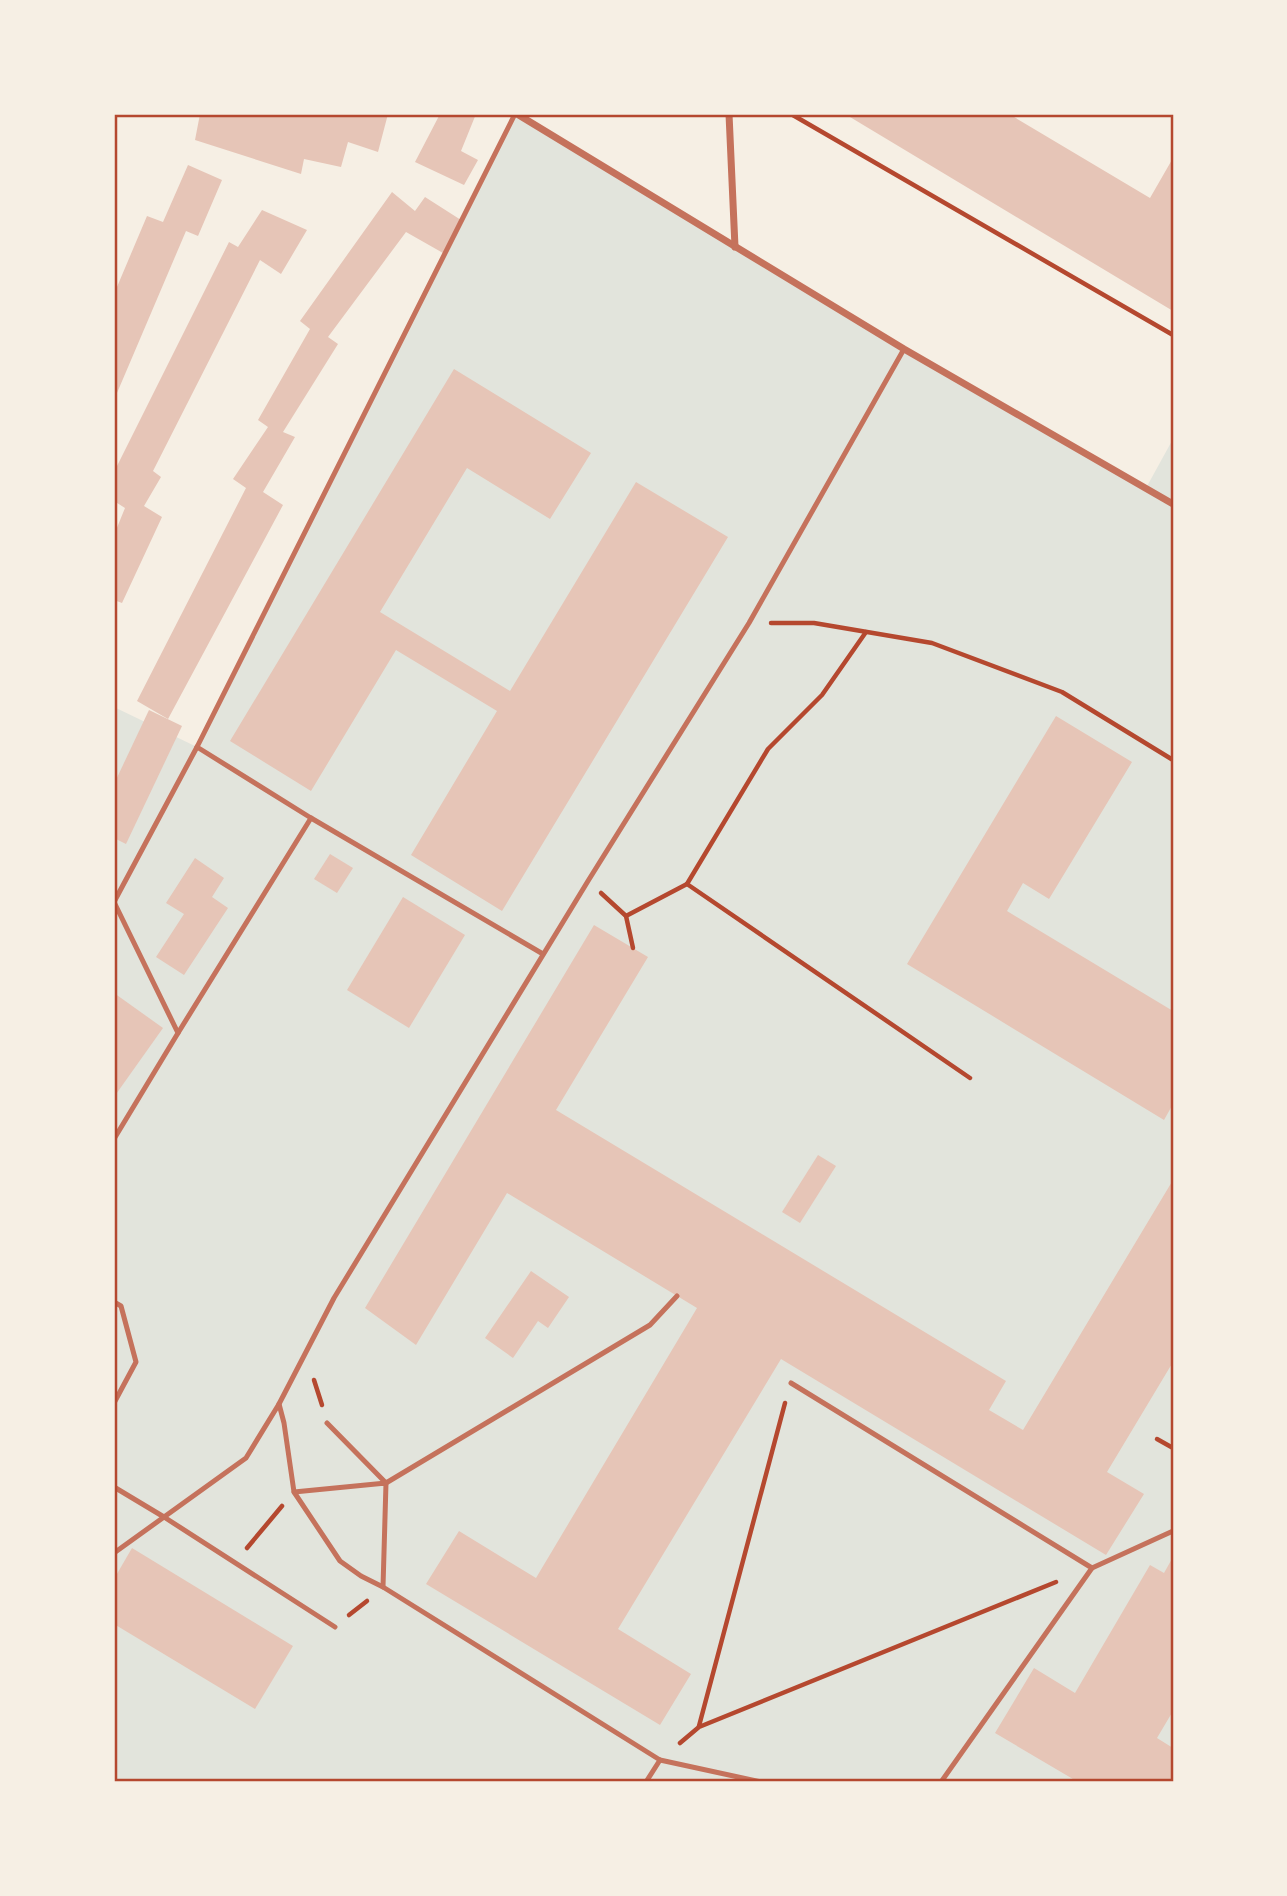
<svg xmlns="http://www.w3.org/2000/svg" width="1287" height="1896" font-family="Barlow,sans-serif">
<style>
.green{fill:#e2e4dc}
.building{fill:#e6c5b7}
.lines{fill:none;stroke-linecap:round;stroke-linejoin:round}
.path{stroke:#b5482f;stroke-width:4.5}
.service{stroke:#c5725c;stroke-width:5}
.minor{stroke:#c5725c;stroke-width:7}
.neatline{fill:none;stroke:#b5482f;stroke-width:2.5}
</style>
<rect width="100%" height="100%" fill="#f6efe4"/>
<polygon class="green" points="515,114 735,247 1146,488 1173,439 1173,1782 114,1782 114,707 197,747"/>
<g class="building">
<polygon points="200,114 388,114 378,152 348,142 341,167 304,159 301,174 195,140"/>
<polygon points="440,114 476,114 461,151 478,160 464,185 415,162"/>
<polygon points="845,114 1009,114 1150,198 1173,158 1173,311"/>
<polygon points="188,165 222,180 198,236 186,231 114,400 114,294 147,216 163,222"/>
<polygon points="392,192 415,211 425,197 461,220 443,253 406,232 328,337 338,344 283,432 295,437 263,492 283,505 168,719 137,701 246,488 233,479 268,427 258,420 310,329 300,321"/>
<polygon points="262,210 307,230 281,274 260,260 153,471 161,477 144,506 162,517 122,603 114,600 114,535 125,508 114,501 114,472 229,242 238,247"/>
<polygon points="454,369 591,453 550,519 467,468 380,612 510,691 636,482 728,537 502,911 411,855 497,711 396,650 311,791 230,741"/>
<polygon points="149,710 182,726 126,844 114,838 114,784"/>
<polygon points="1056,716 1132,762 1049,899 1023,883 1007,911 1173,1011 1173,1104 1164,1120 907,964"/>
<polygon points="330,854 353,868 337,893 314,879"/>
<polygon points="195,858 224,878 212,897 228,908 184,975 156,957 184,914 166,903"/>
<polygon points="403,897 465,935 409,1028 347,990"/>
<polygon points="594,925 648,957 556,1110 1006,1381 989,1410 1023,1430 1173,1180 1173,1362 1107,1472 1144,1494 1106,1555 781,1359 618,1629 691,1674 660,1725 426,1584 459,1531 536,1578 697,1308 507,1193 416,1345 365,1308"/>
<polygon points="114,993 163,1028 114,1097"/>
<polygon points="818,1155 836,1166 800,1223 782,1212"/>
<polygon points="531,1271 569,1297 548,1328 538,1321 513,1358 485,1338"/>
<polygon points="132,1548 293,1646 255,1709 114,1624 114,1579"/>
<polygon points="1173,1557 1173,1711 1157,1738 1173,1748 1173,1782 1078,1782 995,1733 1034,1668 1075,1693 1150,1565 1164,1573"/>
</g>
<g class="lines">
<g class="path">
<polyline points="791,114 1173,335"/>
<polyline points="771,623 814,623 932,643 1062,692 1173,760"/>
<polyline points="687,884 768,749 822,695 866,632"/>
<polyline points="601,893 626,916 633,948"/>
<polyline points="626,916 687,884 970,1078"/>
<polyline points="314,1380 322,1405"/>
<polyline points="1157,1439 1173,1448"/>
<polyline points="247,1548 282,1506"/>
<polyline points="349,1615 367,1601"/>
<polyline points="699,1726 785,1403"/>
<polyline points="680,1743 699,1727 1056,1582"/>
</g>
<g class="service">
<polyline points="197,747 311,818 543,954"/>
<polyline points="178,1033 311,818"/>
<polyline points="114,1139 178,1033 114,902 197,747 515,114"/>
<polyline points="114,1302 121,1306 136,1362 114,1403"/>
<polyline points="791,1383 1092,1568 941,1782"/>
<polyline points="279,1404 284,1423 294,1492 340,1561 361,1576 383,1587"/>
<polyline points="327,1423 386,1483 650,1325 677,1296"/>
<polyline points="114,1487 164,1517 335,1627"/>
<polyline points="294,1492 386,1483 383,1587 660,1760 761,1782"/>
<polyline points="114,1553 246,1458 279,1404 334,1298 588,881 749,623 904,349"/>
<polyline points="1092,1568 1173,1531"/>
<polyline points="646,1782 660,1760"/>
</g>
<g class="minor">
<polyline points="517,114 904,349 1173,504"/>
<polyline points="729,114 735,247"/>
</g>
</g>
<rect width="1287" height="1896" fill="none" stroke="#f6efe4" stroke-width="231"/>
<rect x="116" y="116" width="1056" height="1664" class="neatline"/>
</svg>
